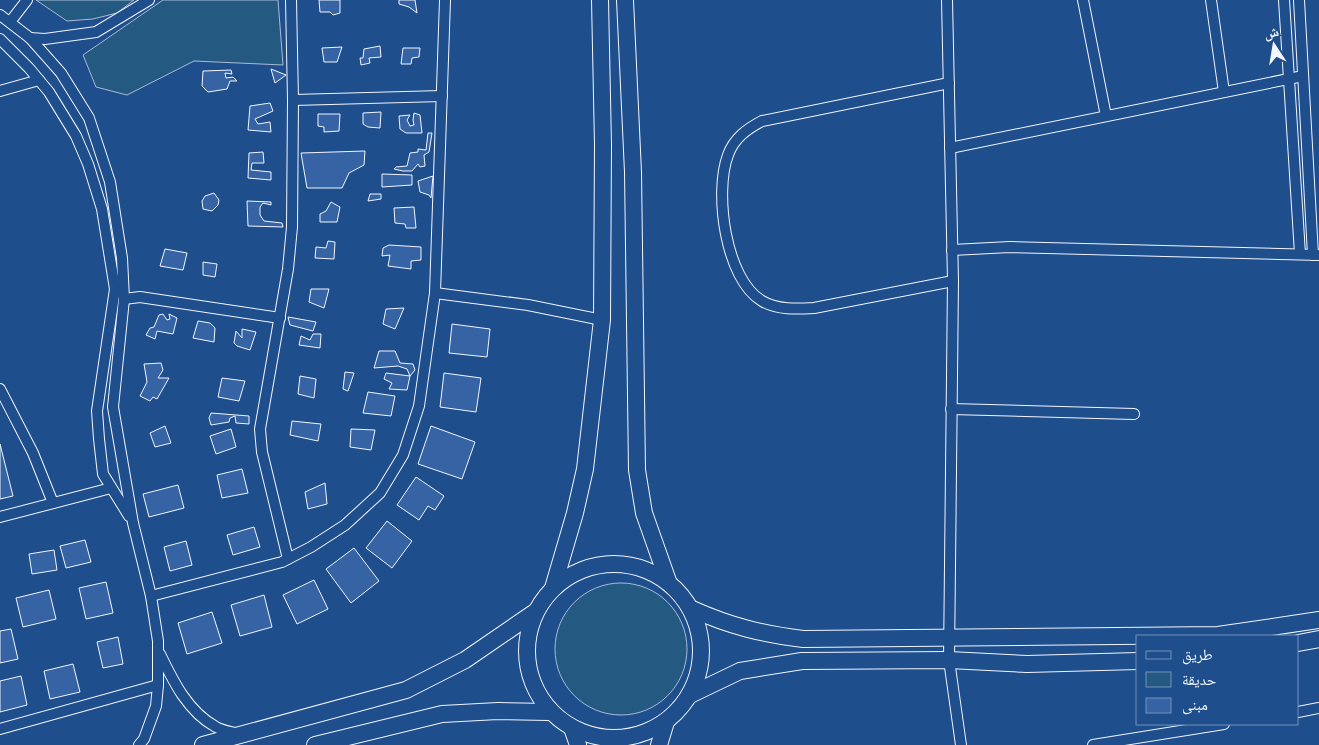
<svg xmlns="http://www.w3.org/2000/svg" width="1319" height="745" font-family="Barlow,'Noto Naskh Arabic',sans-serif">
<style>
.green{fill:#245a82;stroke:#a8bbd7}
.building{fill:#3563a3;stroke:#f2f6ff}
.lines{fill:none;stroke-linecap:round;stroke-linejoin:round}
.street-casing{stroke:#f2f6ff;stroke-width:12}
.primary-casing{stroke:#f2f6ff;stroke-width:18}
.street{stroke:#1f4e8c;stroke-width:10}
.primary{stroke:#1f4e8c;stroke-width:16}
</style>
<rect width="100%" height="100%" fill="#1f4e8c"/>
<g class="green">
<polygon points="36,0 134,0 117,13 93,19 67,21"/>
<polygon points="163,0 278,0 283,65 194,61 127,95 96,87 83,55"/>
<circle cx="621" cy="649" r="66"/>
</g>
<g class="building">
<polygon points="319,0 340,0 340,13 333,15 330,12 320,12"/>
<polygon points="399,0 415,0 417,13 409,7 399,4"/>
<polygon points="380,46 381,57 369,58 370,63 361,65 360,58 363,58 364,49"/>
<polygon points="342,47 337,62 324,62 322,48"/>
<polygon points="403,48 420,48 419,57 412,58 411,64 401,64"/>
<polygon points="271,69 286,75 275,83"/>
<polygon points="231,70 232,74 225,73 226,78 233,77 237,81 230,81 227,89 208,92 202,86 203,71"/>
<polygon points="270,103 273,111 255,119 258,124 270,122 271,132 248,130 250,106"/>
<polygon points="381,112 380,128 368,127 363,124 363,113"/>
<polygon points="414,113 420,115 422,133 406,133 400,129 399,116 410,115 407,120 410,126 414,125 413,120"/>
<polygon points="318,114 340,114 339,131 324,132 324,127 318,126"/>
<polygon points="428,133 432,133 429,152 424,155 425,166 420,167 418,164 412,171 403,171 394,169 396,167 407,166 410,153 418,152 418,149 426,150"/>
<polygon points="365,151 364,165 349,173 342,188 307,188 301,153"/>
<polygon points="263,152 264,163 252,163 251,170 271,172 271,180 248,178 249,153"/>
<polygon points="382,174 412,175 412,185 382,187"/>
<polygon points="433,176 431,198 429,195 420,192 418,181"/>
<polygon points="214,193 219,200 218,205 212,211 203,209 202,201 205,196"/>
<polygon points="370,194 381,194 381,199 368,201"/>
<polygon points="247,201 271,202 271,205 263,203 260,207 260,215 264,221 282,223 283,227 248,226"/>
<polygon points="331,202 340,207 337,222 320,222 320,214 326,211"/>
<polygon points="414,207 416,228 406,228 405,224 395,223 394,208"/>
<polygon points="328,241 335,242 334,259 315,258 316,247 326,248"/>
<polygon points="389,245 421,247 421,260 411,261 411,269 388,266 390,255 382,256 383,248"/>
<polygon points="165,249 187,253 183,270 160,266"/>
<polygon points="203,262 217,264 215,277 203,275"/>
<polygon points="311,289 329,289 324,308 309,302"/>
<polygon points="404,308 395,329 383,324 386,309"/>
<polygon points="163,314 167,320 170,319 169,314 177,318 173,334 157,331 155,339 146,335 150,328 154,327 159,315"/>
<polygon points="288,317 316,322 313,331 290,325"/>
<polygon points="198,321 210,323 215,328 214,342 193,338"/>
<polygon points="452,324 490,329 487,357 449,353"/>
<polygon points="242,329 256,332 250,350 237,346 234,343 236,331 242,338"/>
<polygon points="313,334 321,334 320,348 299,345 301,336 310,340"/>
<polygon points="379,351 395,351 400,363 413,364 415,370 410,376 407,369 398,366 374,368"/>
<polygon points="161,363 163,370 158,378 169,378 157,399 153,397 150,401 140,396 147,382 144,364"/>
<polygon points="345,372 354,373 348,391 343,389"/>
<polygon points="386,373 410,376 407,390 389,389 392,383 384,379"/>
<polygon points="444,373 481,378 476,412 440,407"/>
<polygon points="300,376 316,379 314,398 298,394"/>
<polygon points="222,378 245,381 239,401 218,397"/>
<polygon points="368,392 395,396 391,416 363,413"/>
<polygon points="211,413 249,416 249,424 236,423 235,416 230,418 229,422 211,425 209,418"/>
<polygon points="292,421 321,424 318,441 290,435"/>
<polygon points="165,426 171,443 155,447 150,433"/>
<polygon points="431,426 475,442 462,479 418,464"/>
<polygon points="231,429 236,447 216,454 210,436"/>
<polygon points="351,429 375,430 371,450 350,447"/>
<polygon points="0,444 13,496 0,499"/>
<polygon points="242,469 248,493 222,498 217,475"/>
<polygon points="416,477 444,496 435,510 428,506 419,520 397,505"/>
<polygon points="325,483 327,504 308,509 305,492"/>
<polygon points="178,485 184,508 149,517 143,494"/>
<polygon points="387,521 412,541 392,568 366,548"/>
<polygon points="254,527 260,547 233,555 227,535"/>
<polygon points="85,540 91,562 66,568 60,546"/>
<polygon points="186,541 192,565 170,571 164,547"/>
<polygon points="354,548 379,581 351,603 326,569"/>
<polygon points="54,550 57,570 32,574 29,554"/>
<polygon points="314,580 328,609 297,624 283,595"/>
<polygon points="106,582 113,613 86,619 79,588"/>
<polygon points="49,590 56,619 23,627 16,598"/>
<polygon points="264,595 272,627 240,636 231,605"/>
<polygon points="212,612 222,643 187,654 178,623"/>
<polygon points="11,629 18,659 0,663 0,631"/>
<polygon points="118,637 123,664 103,668 97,642"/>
<polygon points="73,664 80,692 50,699 44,671"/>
<polygon points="21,676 27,705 0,712 0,681"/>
</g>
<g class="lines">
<defs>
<g id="street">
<polyline points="947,0 953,281 949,660 961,745"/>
<polyline points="1083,0 1106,116"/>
<polyline points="1211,0 1224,92"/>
<polyline points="1284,0 1300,254"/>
<polyline points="1299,0 1313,255"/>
<polyline points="0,15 30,38 61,73 89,118 110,182 122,258 124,299 113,407 133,523 151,596 158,641 158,685 156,706 144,739 139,745"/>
<polyline points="10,22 27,0"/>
<polyline points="30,38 45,39 96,32 149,0"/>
<polyline points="0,39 29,68 49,92 76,136 88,164 102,209 115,289 97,411 99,439 103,474 129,516"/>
<path d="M949,83l-187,38c-15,8 -28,17 -34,34 -14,37 -3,124 34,146 15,9 35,8 52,7l139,-27"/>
<polyline points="0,91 39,80"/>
<polyline points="293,100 442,96"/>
<polyline points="950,148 1303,76"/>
<polyline points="952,250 1010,247 1319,255"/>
<polyline points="435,293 528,305 602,320"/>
<polyline points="124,299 140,297 280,318"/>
<polyline points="0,389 33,453 53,503"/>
<polyline points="951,409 1134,414"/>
<polyline points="0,517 111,488"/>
<polyline points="288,559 262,452 260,429 288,269 292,227 293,100 291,0"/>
<polyline points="151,596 282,562 311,547 345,525 380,493 403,455 419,406 435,293 445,0"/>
<path d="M160,654c13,27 28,58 56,73 7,4 16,5 23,7"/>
<polyline points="1298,712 1319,708"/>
<polyline points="0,729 158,685"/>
<polyline points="1093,745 1224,724"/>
</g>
<g id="primary">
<polyline points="625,0 633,172 637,470 644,513 668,581"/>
<circle cx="614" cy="651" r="87"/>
<polyline points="553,588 575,513 585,469 602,320 603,145 600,0"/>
<path d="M692,609c38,17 70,25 111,30l415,-4 101,-15"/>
<polyline points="1298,643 1319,639"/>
<polyline points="690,695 740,671 802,661 949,660 1027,664 1138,661"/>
<polyline points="572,728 578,745"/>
<polyline points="203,745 406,690 465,660 535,612"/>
<polyline points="315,745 442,714 498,711 549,712"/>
<polyline points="659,745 666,722"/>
</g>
</defs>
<use href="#street" class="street-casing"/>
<use href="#primary" class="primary-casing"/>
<use href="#street" class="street"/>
<use href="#primary" class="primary"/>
</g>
<rect x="1136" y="635" width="162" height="90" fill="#1f4e8c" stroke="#7391ba"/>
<rect x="1146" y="651" width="25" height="8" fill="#1f4e8c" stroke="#7391ba"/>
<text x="1182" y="660" font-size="15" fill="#f2f6ff">طريق</text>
<rect x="1146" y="672" width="25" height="15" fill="#245a82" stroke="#7391ba"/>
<text x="1182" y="685" font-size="15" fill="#f2f6ff">حديقة</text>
<rect x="1146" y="698" width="25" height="15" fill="#3563a3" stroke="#7391ba"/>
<text x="1182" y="710" font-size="15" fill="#f2f6ff">مبنى</text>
<g transform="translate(1274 45) rotate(348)" stroke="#1f4e8c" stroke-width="4" paint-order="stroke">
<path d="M0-4L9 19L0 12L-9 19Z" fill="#f2f6ff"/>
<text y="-8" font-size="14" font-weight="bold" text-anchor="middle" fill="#f2f6ff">ش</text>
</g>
</svg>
